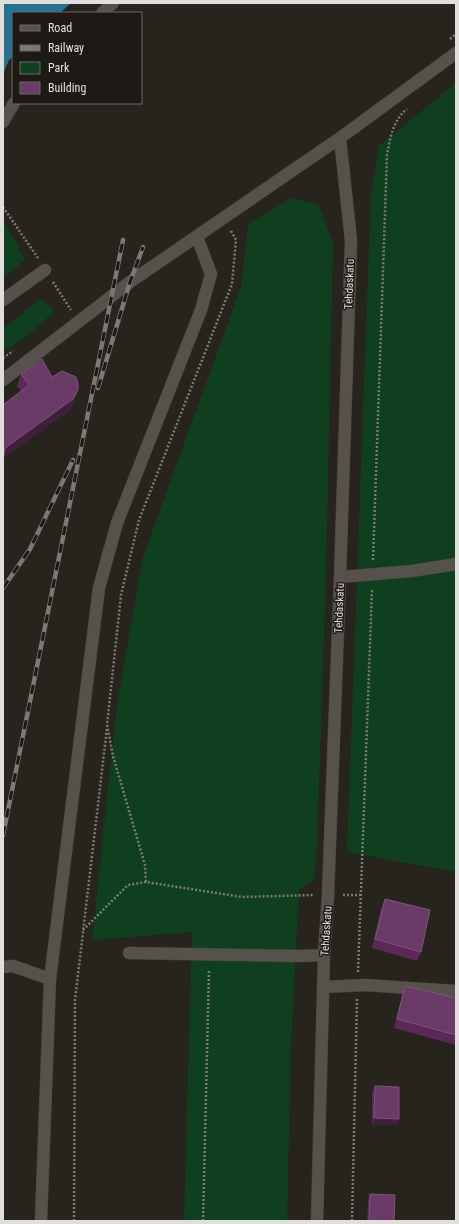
<svg xmlns="http://www.w3.org/2000/svg" width="459" height="1224" font-family="'Roboto Condensed',sans-serif">
<style>
.green{fill:#103f1f}
.water{fill:#277190}
.lines{fill:none;stroke-linecap:round;stroke-linejoin:round}
.minor-casing{stroke:#423f3b;stroke-width:13}
.path{stroke:#7d7a75;stroke-width:2.5;stroke-dasharray:2 2;stroke-linecap:butt}
.minor{stroke:#55514b;stroke-width:12}
.rail-casing{stroke:#7c7974;stroke-width:4.5}
.rail{stroke:#1d1a15;stroke-width:3;stroke-dasharray:9;stroke-linecap:butt}
.wall{fill:#5c2858}
.shaded-wall{fill:#411e3b}
.building{fill:#6a3b66;stroke:#7d5578}
.labels{text-anchor:middle;stroke-width:3;stroke-linejoin:round;paint-order:stroke}
.street-label{font-size:11px;fill:#e1dfdb;stroke:#1d1a15}
</style>
<rect width="100%" height="100%" fill="#27241e"/>
<g class="green">
<polygon points="456,83 456,872 347,852 371,192 379,146"/>
<polygon points="292,198 319,205 333,243 326,573 317,845 314,880 299,890 291,1044 287,1221 184,1221 192,932 92,940 117,705 142,560 241,287 248,224"/>
<polygon points="3,219 25,260 3,277"/>
<polygon points="40,299 48,304 54,312 23,339 3,351 3,329"/>
</g>
<polygon class="water" points="3,3 71,3 60,13 13,13 13,57 9,60 3,74"/>
<g class="lines">
<defs>
<g id="minor">
<polyline points="102,13 113,3"/>
<polyline points="3,122 14,103"/>
<polyline points="3,300 45,270"/>
<polyline points="3,380 130,282 340,138"/>
<polyline points="340,577 412,571 456,564"/>
<polyline points="129,953 299,956 324,955"/>
<polyline points="3,967 13,966 50,979"/>
<polyline points="323,987 365,985 455,991"/>
<polyline points="41,1221 50,979 99,588 117,523 201,310 211,274 197,237"/>
<polyline points="317,1221 324,955 328,895 340,577 351,241 340,138 456,53"/>
</g>
</defs>
<use href="#minor" class="minor-casing"/>
<g class="path">
<polyline points="450,39 456,34"/>
<polyline points="3,207 38,258"/>
<polyline points="231,231 236,240 232,284 139,520 121,595 107,725 113,756 145,865 146,882 242,897 314,895"/>
<polyline points="53,282 71,310"/>
<polyline points="3,358 13,351"/>
<path d="M373,560l14,-405c3,-17 6,-35 20,-46"/>
<polyline points="343,895 360,895"/>
<polyline points="83,930 128,885 146,882"/>
<polyline points="358,972 372,589"/>
<polyline points="74,1221 75,1000 107,728"/>
<polyline points="203,1221 209,969"/>
<polyline points="352,1221 357,999"/>
</g>
<use href="#minor" class="minor"/>
<defs>
<g id="rail">
<polyline points="98,388 130,282 143,247"/>
<polyline points="3,588 30,549 73,460"/>
<polyline points="3,835 123,240"/>
</g>
</defs>
<use href="#rail" class="rail-casing"/>
<use href="#rail" class="rail"/>
</g>
<g class="wall">
<polygon points="21,374 52,377 78,390 74,402 69,411 3,458 21,391 17,386"/>
<polygon points="385,899 421,952 417,961 372,948 381,909"/>
<polygon points="405,986 456,998 456,1045 394,1028 402,995"/>
<polygon points="375,1086 399,1119 396,1125 372,1125 372,1093"/>
<polygon points="370,1194 394,1221 367,1221 368,1201"/>
</g>
<g class="shaded-wall">
<polygon points="78,390 74,402 69,411 3,458 5,448"/>
<polygon points="374,1118 399,1119 396,1125 372,1125"/>
</g>
<g class="building">
<polygon points="42,359 52,377 62,371 76,377 78,384 78,390 73,399 5,448 3,460 3,405 29,385 21,374"/>
<polygon points="385,899 430,910 421,952 375,939"/>
<polygon points="405,986 456,998 456,1035 397,1019"/>
<polygon points="375,1086 399,1087 399,1119 374,1118"/>
<polygon points="370,1194 395,1195 394,1221 369,1221"/>
</g>
<g class="labels">
<g class="street-label">
<text transform="translate(349 284) rotate(-88)" y="4">Tehdaskatu</text>
<text transform="translate(339 608) rotate(-88)" y="4">Tehdaskatu</text>
<text transform="translate(326 931) rotate(-86)" y="4">Tehdaskatu</text>
</g>
</g>
<rect width="459" height="1224" fill="none" stroke="#e1dfdb" stroke-width="8"/>
<rect x="12" y="12" width="130" height="92" fill="#1d1a15" stroke="#6b6964"/>
<rect x="20" y="25" width="20" height="6" fill="#55514b" stroke="#6b6964"/>
<text x="48" y="32" font-size="12" fill="#e1dfdb">Road</text>
<rect x="20" y="45" width="20" height="6" fill="#7c7974" stroke="#6b6964"/>
<text x="48" y="52" font-size="12" fill="#e1dfdb">Railway</text>
<rect x="20" y="62" width="20" height="12" fill="#103f1f" stroke="#6b6964"/>
<text x="48" y="72" font-size="12" fill="#e1dfdb">Park</text>
<rect x="20" y="82" width="20" height="12" fill="#6a3b66" stroke="#6b6964"/>
<text x="48" y="92" font-size="12" fill="#e1dfdb">Building</text>
</svg>
